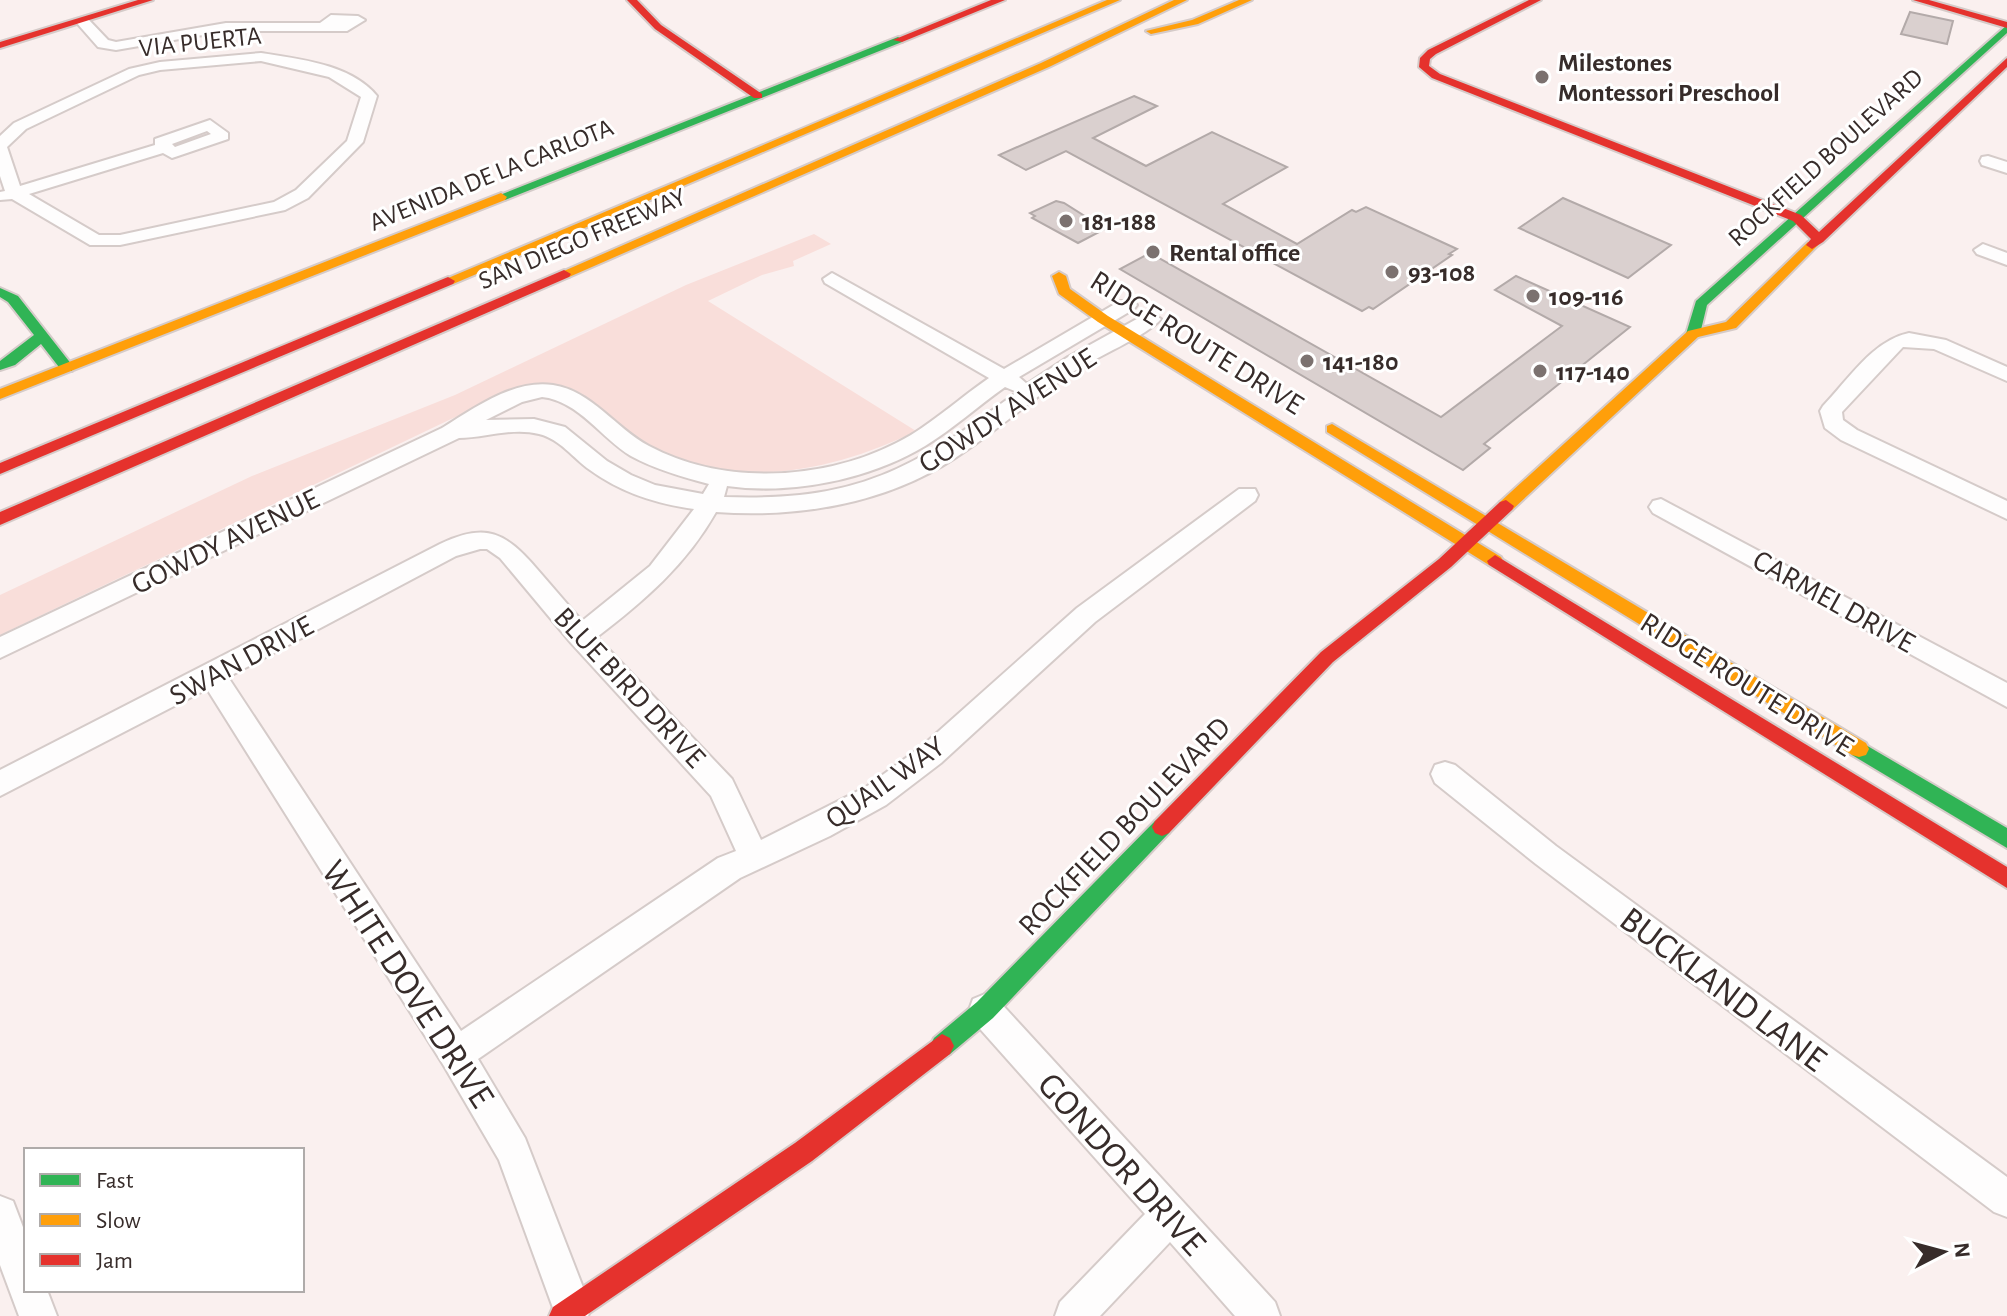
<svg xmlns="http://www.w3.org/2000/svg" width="2007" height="1316" font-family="'Alegreya Sans',sans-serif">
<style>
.green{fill:#f9deda}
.building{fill:#dad0cf;stroke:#b3aaa9;stroke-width:2}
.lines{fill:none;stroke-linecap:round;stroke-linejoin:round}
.street-casing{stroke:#d5cbc9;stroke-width:4}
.fast-casing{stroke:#d5cbc9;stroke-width:4}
.slow-casing{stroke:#d5cbc9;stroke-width:4}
.jam-casing{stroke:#d5cbc9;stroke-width:4}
.street{fill:#fefdfd;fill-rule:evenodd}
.fast{fill:#30b455;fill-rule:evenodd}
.slow{fill:#ff9f0a;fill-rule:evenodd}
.jam{fill:#e5322d;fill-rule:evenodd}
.poi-dot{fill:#7b716f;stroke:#fff;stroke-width:3}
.labels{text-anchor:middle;stroke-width:6;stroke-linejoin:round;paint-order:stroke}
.far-street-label{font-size:26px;fill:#372c2a;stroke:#fff}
.far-poi-label{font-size:26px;font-weight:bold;fill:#372c2a;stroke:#fff;text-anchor:start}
.street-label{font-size:30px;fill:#372c2a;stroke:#fff}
.near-street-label{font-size:36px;fill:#372c2a;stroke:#fff}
</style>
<rect width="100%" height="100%" fill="#faf0ef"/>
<path class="green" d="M814,234l17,10 -38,17 1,5 -32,9 -54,26 208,130c-80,40 -189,63 -271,14 -28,-17 -57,-60 -92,-60 -36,1 -71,21 -104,35l-449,215v-40l252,-119 203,-81 231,-110z"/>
<g class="building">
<polygon points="1910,12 1953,21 1947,44 1901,34"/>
<polygon points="1134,96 1157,106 1093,138 1146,166 1212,132 1287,167 1223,204 1297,244 1352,210 1356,212 1366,207 1457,249 1449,254 1452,255 1373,309 1369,307 1362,311 1066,151 1026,170 999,155"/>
<polygon points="1563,198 1671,245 1628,278 1519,228"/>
<polygon points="1056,201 1064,203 1105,229 1078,243 1032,218 1035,216 1030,213"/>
<polygon points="1150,253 1441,417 1562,326 1495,290 1516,276 1630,327 1484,444 1490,448 1463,470 1120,269"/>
</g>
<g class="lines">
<defs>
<g id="street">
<polygon points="331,15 358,16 365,20 347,31 226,31 116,50 98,47 76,22 78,19 88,19 108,40 116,42 226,23 320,23"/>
<path d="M261,53c38,6 90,11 116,43l-14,46 -55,56 -23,12 -165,35h-30l-78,-46 -12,1v-8l5,-1 -5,-15v-40l14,-13 115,-54 31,-7zM261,61l68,16 32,20 -14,44 -51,49 -22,12 -154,33h-21l-70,-41 134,-41 9,5 56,-19v-6l-18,-13 -55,19v6l-135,41 -13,-39 19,-18 113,-54 21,-5zM207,131l4,3 -36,13 -3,-3z"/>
<polygon points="1988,156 2007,162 2007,173 1982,165 1980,161 1982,157"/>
<polygon points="1983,244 2007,253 2007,265 1977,254 1974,250"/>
<path d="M832,273l172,96 116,-68h14l3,4 -3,4 -115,68 8,7 41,-27 76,-42 7,-2 10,6c-14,17 -67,39 -88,53 -41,26 -77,60 -118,86 -70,46 -157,60 -239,54 -30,53 -72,89 -119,125l135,142 29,61 105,-53 55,-40 156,-139 162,-119h16l3,6 -3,6 -160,121 -154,141 -55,42 -56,31 -90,42 -262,181 47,79 66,170 -3,8h-32l-57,-156 -55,-94 -237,-377 -207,107v-26l440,-226c46,-22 65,-12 97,25 15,17 30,35 45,52l68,-55 44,-57c-37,-5 -74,-17 -104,-39 -17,-12 -30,-31 -51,-36 -27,-7 -54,4 -80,4l-459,220v-21l442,-209c32,-20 72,-49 111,-43 39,6 62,43 96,61 79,42 186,34 262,-11 27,-17 52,-39 78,-57l-164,-95 -2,-4zM1005,387l12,5c-103,77 -160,110 -293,105l3,-11c65,9 141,-6 198,-40 28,-17 53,-40 80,-59zM542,397c37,4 59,41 89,59 24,13 51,21 78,28l-6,10 -48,-9 -24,-10 -24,-14 -42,-34 -31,-8 -48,1 36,-18zM480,549h7l13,9 71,85 140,153 25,55 -18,7 -257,173 -233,-354 228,-121z"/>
<path d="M1909,333l37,7 61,27v14l-73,-32 -31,-2 -61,65 1,8 14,10 150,71v18l-166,-79 -16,-12 -5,-17 3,-5c26,-27 49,-65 86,-73z"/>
<polygon points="1661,499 2007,683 2007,707 1653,513 1649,507 1653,501"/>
<polygon points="1445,762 1455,765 1556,846 2007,1177 2007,1217 1994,1212 1536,864 1435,783 1431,774 1435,765"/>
<polygon points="985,994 997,999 1275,1302 1280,1316 1235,1316 1170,1242 1100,1316 1055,1316 1060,1302 1145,1214 973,1021 969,1010 973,999"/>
<polygon points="0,1196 13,1201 26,1235 26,1290 47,1290 57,1316 19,1316 0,1265"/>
</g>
<g id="fast">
<polygon points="2007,25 2007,33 1707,305 1700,334 1698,337 1688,337 1686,334 1696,301"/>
<polygon points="898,37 903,40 902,42 505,200 495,197"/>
<polygon points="0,288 18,296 72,365 72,371 62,371 41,344 15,365 0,370 0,361 34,335 8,302 0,297"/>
<polygon points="1859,741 2007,828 2007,848 1852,755 1849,749 1852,743"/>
<polygon points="1162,818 1169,821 1172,827 1169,833 993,1018 950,1054 942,1058 934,1054 930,1046 934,1038 977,1002 1155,821"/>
</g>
<g id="slow">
<polygon points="1107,0 1120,0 453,284 441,281"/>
<polygon points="1174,0 1187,0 1049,67 569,277 557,274 1041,63"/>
<polygon points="1239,0 1252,0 1198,24 1151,34 1146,31 1192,20"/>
<polygon points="501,193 507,197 505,200 0,399 0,389"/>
<polygon points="1808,242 1818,245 1736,328 1698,337 1512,510 1500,510 1498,506 1500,502 1688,331 1726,322"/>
<polygon points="1059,272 1066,276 1070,289 1108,316 1501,557 1503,561 1501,565 1489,565 1098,322 1059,294 1052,276"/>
<polygon points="1332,424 1866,743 1869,749 1866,755 1859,757 1852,755 1327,432 1327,426"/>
</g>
<g id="jam">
<polygon points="138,0 153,0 0,48 0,42"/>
<polygon points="627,0 637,0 661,25 762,94 762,98 754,98 655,29"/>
<polygon points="991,0 1005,0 902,42 893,40"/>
<polygon points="1529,0 1541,0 1436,54 1430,59 1429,66 1440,74 1801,215 1819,232 2007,58 2007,67 1823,242 1812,249 1806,245 1811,239 1793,221 1432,78 1419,67 1420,58 1428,50"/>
<polygon points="1913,0 1929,0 2007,22 2007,28"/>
<polygon points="564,270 571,274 569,277 0,525 0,512"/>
<polygon points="448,277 455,281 453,284 0,474 0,463"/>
<polygon points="1506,500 1514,506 1512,510 1451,567 1333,662 1169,833 1162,836 1155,833 1152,827 1155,821 1321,652 1439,559 1500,502"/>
<polygon points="1495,555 2007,867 2007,888 1489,565 1487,561"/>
<polygon points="942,1034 950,1038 954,1046 950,1054 812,1161 585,1316 549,1316 553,1307 795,1143"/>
</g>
</defs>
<use href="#street" class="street-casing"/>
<use href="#fast" class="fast-casing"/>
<use href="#slow" class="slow-casing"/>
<use href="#jam" class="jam-casing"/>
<use href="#street" class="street"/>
<use href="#fast" class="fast"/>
<use href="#slow" class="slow"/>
<use href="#jam" class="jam"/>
</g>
<g class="poi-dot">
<circle cx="1542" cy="77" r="8"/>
<circle cx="1066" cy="221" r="8"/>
<circle cx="1153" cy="252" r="8"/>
<circle cx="1392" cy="272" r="8"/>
<circle cx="1533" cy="296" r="8"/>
<circle cx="1307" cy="361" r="8"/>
<circle cx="1540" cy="371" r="8"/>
</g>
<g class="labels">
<g class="far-street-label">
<text transform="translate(200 41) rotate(-6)" y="9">VIA PUERTA</text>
<text transform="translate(1825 157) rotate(-42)" y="9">ROCKFIELD BOULEVARD</text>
<text transform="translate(491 174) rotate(-22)" y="9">AVENIDA DE LA CARLOTA</text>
<text transform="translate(582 238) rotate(-23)" y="9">SAN DIEGO FREEWAY</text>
</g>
<g class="far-poi-label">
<text x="1558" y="71">Milestones<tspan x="1558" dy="30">Montessori Preschool</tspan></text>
<text x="1082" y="230">181-188</text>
<text x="1169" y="261">Rental office</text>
<text x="1408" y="281">93-108</text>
<text x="1549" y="305">109-116</text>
<text x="1323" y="370">141-180</text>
<text x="1556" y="380">117-140</text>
</g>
<g class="street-label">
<text transform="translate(1197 342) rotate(32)" y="10">RIDGE ROUTE DRIVE</text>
<text transform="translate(1007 410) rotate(-33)" y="10">GOWDY AVENUE</text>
<text transform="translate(225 541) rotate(-26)" y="10">GOWDY AVENUE</text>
<text transform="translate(1834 601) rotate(29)" y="10">CARMEL DRIVE</text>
<text transform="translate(241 660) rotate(-28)" y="10">SWAN DRIVE</text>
<text transform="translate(1747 684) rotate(32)" y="10">RIDGE ROUTE DRIVE</text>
<text transform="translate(630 687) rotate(47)" y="10">BLUE BIRD DRIVE</text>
<text transform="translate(885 782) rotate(-35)" y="10">QUAIL WAY</text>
<text transform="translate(1124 826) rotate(-46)" y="10">ROCKFIELD BOULEVARD</text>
</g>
<g class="near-street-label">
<text transform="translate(409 983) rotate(57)" y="13">WHITE DOVE DRIVE</text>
<text transform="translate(1724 988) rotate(37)" y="13">BUCKLAND LANE</text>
<text transform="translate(1123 1163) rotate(48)" y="13">GONDOR DRIVE</text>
</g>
</g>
<rect x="24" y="1148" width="280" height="144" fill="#ffffff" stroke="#afabaa" stroke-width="2"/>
<rect x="40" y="1174" width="40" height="12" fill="#30b455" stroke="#afabaa" stroke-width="2"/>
<text x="96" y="1188" font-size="24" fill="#372c2a">Fast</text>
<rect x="40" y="1214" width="40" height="12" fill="#ff9f0a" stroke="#afabaa" stroke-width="2"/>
<text x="96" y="1228" font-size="24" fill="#372c2a">Slow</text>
<rect x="40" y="1254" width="40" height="12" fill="#e5322d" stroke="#afabaa" stroke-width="2"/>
<text x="96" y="1268" font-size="24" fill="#372c2a">Jam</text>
<g transform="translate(1943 1252) rotate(84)" stroke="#ffffff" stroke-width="6" paint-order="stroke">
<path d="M0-6L14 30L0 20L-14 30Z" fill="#372c2a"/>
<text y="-12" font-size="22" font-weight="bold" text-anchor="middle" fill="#372c2a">N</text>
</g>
</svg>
